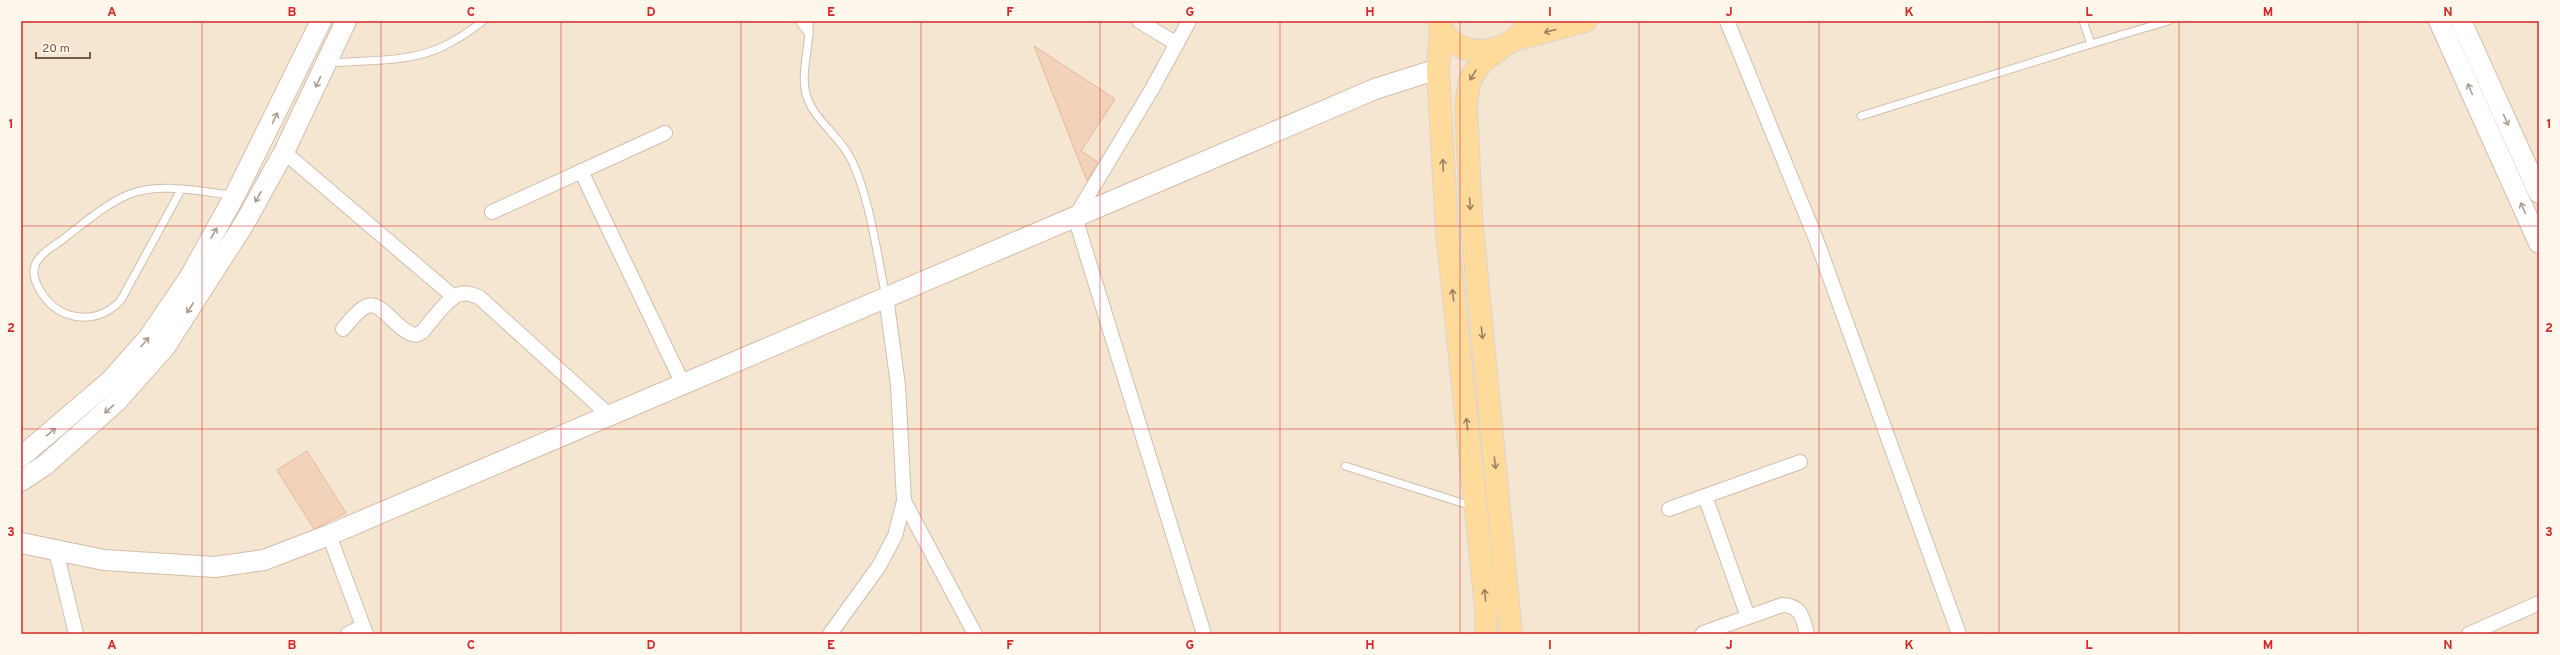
<svg xmlns="http://www.w3.org/2000/svg" width="2560" height="655" font-family="Overpass,sans-serif">
<style>
.residential{fill:#f5e6d2}
.building{fill:#f3d2bb;stroke:#e6b89b}
.lines{fill:none;stroke-linecap:round;stroke-linejoin:round}
.lane-casing{stroke:#d1bead;stroke-width:9}
.street-casing{stroke:#d1bead;stroke-width:16}
.secondary-casing{stroke:#d4bdaa;stroke-width:22}
.primary-casing{stroke:#dbd4d0;stroke-width:24}
.lane{stroke:#fff;stroke-width:7}
.street{stroke:#fff;stroke-width:14}
.secondary{stroke:#fff;stroke-width:20}
.primary{stroke:#feda9b;stroke-width:22}
.oneway{stroke:#9f8062}
.oneway2{stroke:#ad9c92}
.grid{fill:none;stroke:#d62828;stroke-width:1;stroke-opacity:0.55}
.neatline{fill:none;stroke:#d62828;stroke-width:1.5}
.grid-label{font-size:13px;text-anchor:middle;font-weight:bold;fill:#d62828}
</style>
<rect width="100%" height="100%" fill="#fdf4e4"/>
<rect class="residential" x="21" y="21" width="2518" height="613"/>
<g class="building">
<polygon points="1034,46 1115,99 1081,151 1098,162 1087,181"/>
<polygon points="307,451 346,513 314,529 277,470"/>
</g>
<g class="lines">
<defs>
<g id="lane">
<polyline points="799,21 809,34"/>
<path d="M809,21c2,24 -10,52 -2,76 8,24 34,40 45,64 19,41 24,91 34,135"/>
<polyline points="2091,44 2168,21"/>
<path d="M329,63c36,-3 79,0 113,-16 15,-7 28,-16 41,-26"/>
<polyline points="1861,116 2091,44 2083,21"/>
<path d="M181,190l-60,110c-23,25 -59,22 -78,-5 -4,-6 -9,-15 -9,-22 -1,-16 17,-25 28,-33 21,-16 43,-36 68,-46 30,-12 72,-2 103,1"/>
<polyline points="1345,466 1472,506"/>
</g>
<g id="street">
<polyline points="1139,21 1177,44"/>
<polyline points="1189,21 1152,89 1075,217 1204,634"/>
<polyline points="1727,21 1816,239 1959,634"/>
<polyline points="284,152 454,297"/>
<polyline points="581,171 683,384"/>
<polyline points="492,212 665,133"/>
<path d="M343,329c6,-7 14,-18 22,-22 16,-10 32,26 51,28l6,-3c9,-10 26,-35 38,-38 6,-2 13,1 19,3l130,118"/>
<polyline points="1705,496 1748,617"/>
<polyline points="904,501 975,634"/>
<polyline points="1669,509 1800,462"/>
<polyline points="329,535 366,634"/>
<polyline points="56,551 76,634"/>
<path d="M1703,633l79,-28c19,0 21,13 25,29"/>
<polyline points="348,634 363,626"/>
<polyline points="830,634 879,566 895,536 904,501 898,385 886,297"/>
<polyline points="2469,634 2539,603"/>
</g>
<g id="secondary">
<polyline points="2439,21 2539,243"/>
<polyline points="2461,21 2539,193"/>
<polyline points="21,457 111,380 149,337 188,280 235,195 321,21"/>
<polyline points="21,481 45,465 116,402 165,347 244,224 284,152 346,21"/>
<polyline points="21,543 104,560 215,567 264,560 329,535 1375,89 1438,69"/>
</g>
<g id="primary">
<path d="M1439,21c11,42 75,37 89,0"/>
<polyline points="1441,29 1438,69 1447,232 1486,607 1486,634"/>
<polyline points="1514,40 1585,21"/>
<polyline points="1500,49 1482,62 1470,79 1466,104 1471,217 1511,634"/>
</g>
</defs>
<use href="#lane" class="lane-casing"/>
<use href="#street" class="street-casing"/>
<use href="#secondary" class="secondary-casing"/>
<use href="#primary" class="primary-casing"/>
<use href="#lane" class="lane"/>
<use href="#street" class="street"/>
<use href="#secondary" class="secondary"/>
<use href="#primary" class="primary"/>
</g>
<defs><path id="oneway-shaft" d="M-6 0H5M1.5-3L5.5 0L1.5 3" fill="none" stroke-width="1.6" stroke-linecap="round" stroke-linejoin="round"/></defs>
<g class="oneway">
<use href="#oneway-shaft" transform="translate(1550 31) rotate(165)"/>
<use href="#oneway-shaft" transform="translate(1473 75) rotate(121)"/>
<use href="#oneway-shaft" transform="translate(1443 165) rotate(-93)"/>
<use href="#oneway-shaft" transform="translate(1470 204) rotate(87)"/>
<use href="#oneway-shaft" transform="translate(1453 295) rotate(-96)"/>
<use href="#oneway-shaft" transform="translate(1482 333) rotate(84)"/>
<use href="#oneway-shaft" transform="translate(1467 424) rotate(-96)"/>
<use href="#oneway-shaft" transform="translate(1495 463) rotate(84)"/>
<use href="#oneway-shaft" transform="translate(1485 595) rotate(-96)"/>
</g>
<g class="oneway2">
<use href="#oneway-shaft" transform="translate(318 82) rotate(116)"/>
<use href="#oneway-shaft" transform="translate(2470 89) rotate(-114)"/>
<use href="#oneway-shaft" transform="translate(275 118) rotate(-65)"/>
<use href="#oneway-shaft" transform="translate(2506 120) rotate(66)"/>
<use href="#oneway-shaft" transform="translate(258 197) rotate(119)"/>
<use href="#oneway-shaft" transform="translate(2523 208) rotate(-114)"/>
<use href="#oneway-shaft" transform="translate(214 233) rotate(-61)"/>
<use href="#oneway-shaft" transform="translate(190 308) rotate(123)"/>
<use href="#oneway-shaft" transform="translate(145 342) rotate(-49)"/>
<use href="#oneway-shaft" transform="translate(109 409) rotate(139)"/>
<use href="#oneway-shaft" transform="translate(51 432) rotate(-39)"/>
</g>
<path class="grid" d="M202,21v613M381,21v613M561,21v613M741,21v613M921,21v613M1100,21v613M1280,21v613M1460,21v613M1639,21v613M1819,21v613M1999,21v613M2179,21v613M2358,21v613M21,226h2518M21,429h2518"/>
<rect width="2560" height="655" fill="none" stroke="#fff7eb" stroke-width="44"/>
<path d="M36 52v6h54v-6" fill="none" stroke="#765a49" stroke-width="2"/>
<text x="42" y="52" font-size="12" fill="#765a49" stroke="#fff7eb" stroke-width="3" paint-order="stroke">20 m</text>
<rect x="22" y="22" width="2516" height="611" class="neatline"/>
<g class="grid-label">
<text x="112" y="16">A</text>
<text x="292" y="16">B</text>
<text x="471" y="16">C</text>
<text x="651" y="16">D</text>
<text x="831" y="16">E</text>
<text x="1010" y="16">F</text>
<text x="1190" y="16">G</text>
<text x="1370" y="16">H</text>
<text x="1550" y="16">I</text>
<text x="1729" y="16">J</text>
<text x="1909" y="16">K</text>
<text x="2089" y="16">L</text>
<text x="2268" y="16">M</text>
<text x="2448" y="16">N</text>
<text x="11" y="128">1</text>
<text x="2549" y="128">1</text>
<text x="11" y="332">2</text>
<text x="2549" y="332">2</text>
<text x="11" y="536">3</text>
<text x="2549" y="536">3</text>
<text x="112" y="649">A</text>
<text x="292" y="649">B</text>
<text x="471" y="649">C</text>
<text x="651" y="649">D</text>
<text x="831" y="649">E</text>
<text x="1010" y="649">F</text>
<text x="1190" y="649">G</text>
<text x="1370" y="649">H</text>
<text x="1550" y="649">I</text>
<text x="1729" y="649">J</text>
<text x="1909" y="649">K</text>
<text x="2089" y="649">L</text>
<text x="2268" y="649">M</text>
<text x="2448" y="649">N</text>
</g>
</svg>
